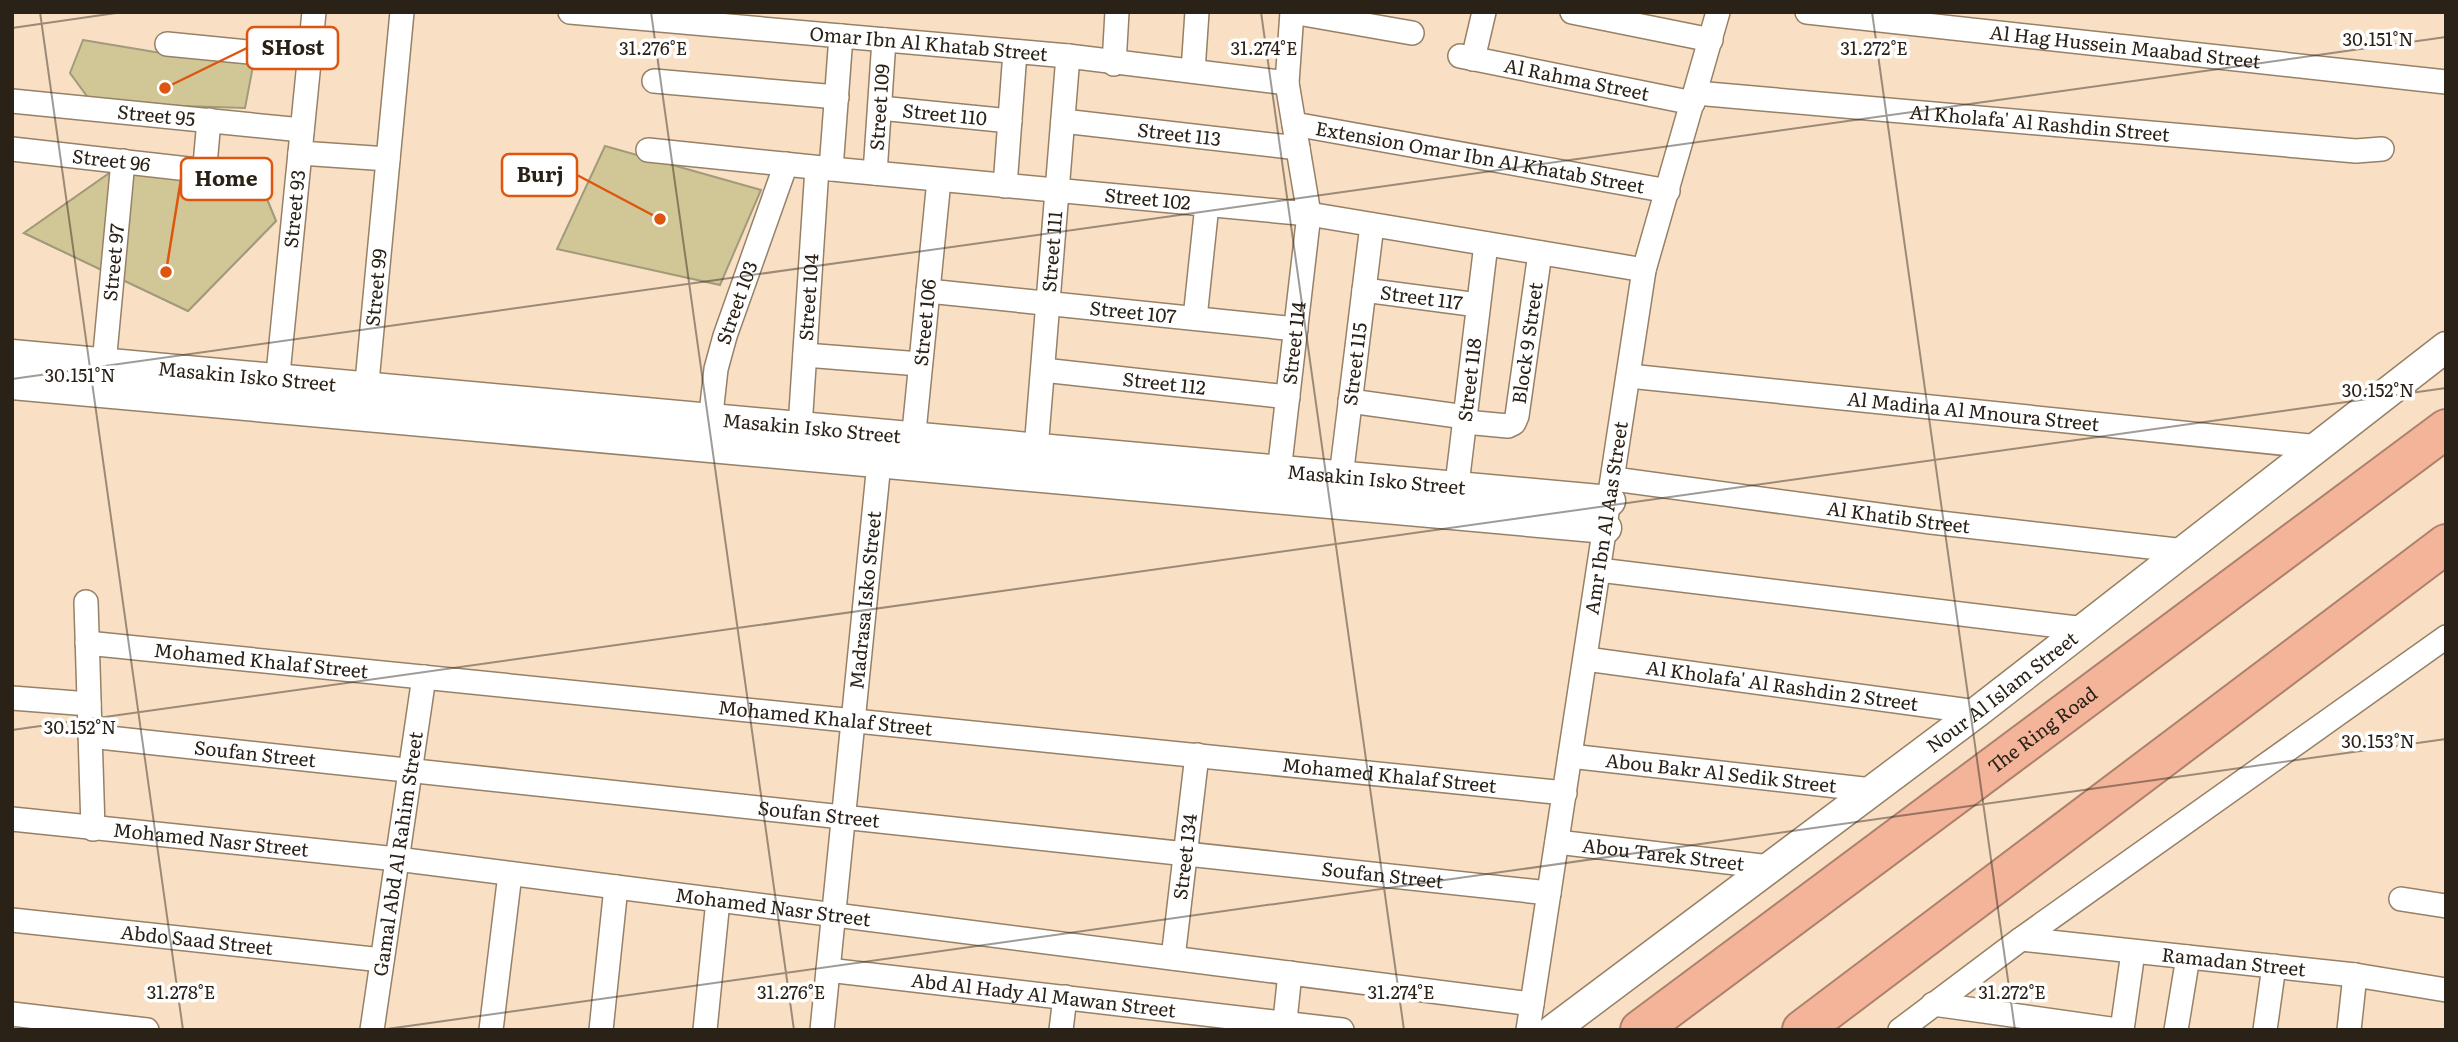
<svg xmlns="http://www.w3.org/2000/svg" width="2458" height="1042" font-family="Literata,serif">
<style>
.building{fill:#d1c796;stroke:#a29b7b;stroke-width:2}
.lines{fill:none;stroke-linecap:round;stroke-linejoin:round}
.minor-casing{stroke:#968067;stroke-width:26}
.tertiary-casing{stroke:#968067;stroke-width:33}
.motorway-casing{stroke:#ad816c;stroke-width:42}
.minor{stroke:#fff;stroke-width:23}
.tertiary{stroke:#fff;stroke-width:30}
.motorway{stroke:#f3b499;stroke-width:38}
.ticks{fill:none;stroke:#2a2117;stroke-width:2;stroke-opacity:0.45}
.labels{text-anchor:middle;stroke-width:7;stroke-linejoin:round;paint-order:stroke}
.street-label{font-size:19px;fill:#2a2117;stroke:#fff}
.ticks-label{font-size:18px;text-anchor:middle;fill:#2a2117;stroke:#fff;stroke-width:7;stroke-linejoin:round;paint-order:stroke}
.leader{fill:none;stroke:#de560d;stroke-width:2.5}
.callout-dot{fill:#de560d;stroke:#fff;stroke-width:2.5}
.callout{fill:#fff;stroke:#de560d;stroke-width:2.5}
.callout-label{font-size:21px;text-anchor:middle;font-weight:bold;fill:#2a2117}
</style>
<rect width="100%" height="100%" fill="#f9e0c5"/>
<g class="building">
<polygon points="83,40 155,52 254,61 245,108 92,103 70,73"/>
<polygon points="605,146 761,190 720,285 557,249"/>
<polygon points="128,160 257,175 276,221 188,311 24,233"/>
<polygon points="128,160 257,175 276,221 188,311 24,233"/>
</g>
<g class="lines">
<defs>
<g id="minor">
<path id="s1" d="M570,12l498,44 219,27"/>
<polyline points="1572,12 1711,40"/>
<path id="s2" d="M1807,12l639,70"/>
<polyline points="167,44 310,58"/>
<path id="s3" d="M1460,56l233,47"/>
<polyline points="1473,59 1484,12"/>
<polyline points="1114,64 1117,12"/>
<polyline points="1193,71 1197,12"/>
<polyline points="654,81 837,97"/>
<path id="s4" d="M1696,93l660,58 26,-2"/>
<path id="s5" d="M12,101l290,29"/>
<path id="s6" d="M880,108l130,13"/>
<path id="s7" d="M1063,121l235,27"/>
<path id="s8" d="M1294,124l374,67"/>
<path id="s9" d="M12,149l185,21 8,-5 4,-45"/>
<path id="s10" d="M648,150l194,20 467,44 335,56"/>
<polyline points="300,153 388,159"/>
<polyline points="831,169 841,36"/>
<path id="s11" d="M875,173l9,-133"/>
<polyline points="1005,186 1015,52"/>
<path id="s12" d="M1364,290l114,15"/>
<path id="s13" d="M928,291l368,38"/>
<polyline points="1195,318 1207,205"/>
<polyline points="805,355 920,364"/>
<path id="s14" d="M104,364l19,-203"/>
<path id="s15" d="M1043,370l245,27"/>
<path id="s16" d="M1629,376l690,71"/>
<path id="s17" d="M276,394l38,-382"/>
<polyline points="1350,401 1465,417"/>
<path id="s18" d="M365,403l37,-391"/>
<path id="s19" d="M1465,422l43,4 6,-3 3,-7 23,-163"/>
<path id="s20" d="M800,427l17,-259"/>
<path id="s21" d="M709,432l7,-63 9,-33 61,-172"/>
<path id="s22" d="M1036,449l32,-393"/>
<path id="s23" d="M912,452l27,-272"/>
<path id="s24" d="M1279,472l30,-258 -22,-131 5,-71 120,21"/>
<path id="s25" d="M1614,479l317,43 254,29"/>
<path id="s26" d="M1339,493l33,-268"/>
<path id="s27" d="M1455,501l31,-257"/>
<polyline points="1599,570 2085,629"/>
<polyline points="86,602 93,829"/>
<path id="s28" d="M87,643l1478,150"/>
<path id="s29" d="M1586,659l391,53"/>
<polyline points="12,698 89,704"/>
<path id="s30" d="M90,736l1459,157"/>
<path id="s31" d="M1570,756l302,34"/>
<path id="s32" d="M12,819l385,40 1135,145"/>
<path id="s33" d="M1557,842l213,25"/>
<polyline points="2401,899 2446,906"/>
<path id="s34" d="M12,920l370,40"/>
<path id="s35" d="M2021,939l334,36 91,15"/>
<path id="s36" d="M1173,958l24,-203"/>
<path id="s37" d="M828,970l514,60"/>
<polyline points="1933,1004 2118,1030"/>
<polyline points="12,1014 147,1030"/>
<path id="s38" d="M372,1030l52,-353"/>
<polyline points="491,1030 510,874"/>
<polyline points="601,1030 616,887"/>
<polyline points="705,1030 718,900"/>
<path id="s39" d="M822,1030l57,-567"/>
<polyline points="1061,1030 1065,997"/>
<polyline points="1284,1030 1290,973"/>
<path id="s40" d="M1528,1030l116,-760 74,-258"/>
<polyline points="1900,1030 2021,939 2446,637"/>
<polyline points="2122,1030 2133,952"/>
<polyline points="2176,1030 2188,957"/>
<polyline points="2265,1030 2274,966"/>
<polyline points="2349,1030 2355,975"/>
</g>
<g id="tertiary">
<path id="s41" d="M12,355l1598,146"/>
<polyline points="12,384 1606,528"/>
<path id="s42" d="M1553,1030l424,-318 469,-365"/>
</g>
<g id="motorway">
<path id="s43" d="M1640,1030l806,-601"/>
<polyline points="1802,1030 2446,544"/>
</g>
</defs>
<use href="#minor" class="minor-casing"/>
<use href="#tertiary" class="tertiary-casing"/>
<use href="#motorway" class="motorway-casing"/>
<use href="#minor" class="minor"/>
<use href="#tertiary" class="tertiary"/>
<use href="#motorway" class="motorway"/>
</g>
<path class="ticks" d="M40,12l143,1018M651,12l143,1018M1261,12l143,1018M1872,12l143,1018M12,28l111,-16M12,379l2434,-342M12,730l2434,-342M380,1030l2066,-291"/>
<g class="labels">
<g class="street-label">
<text dy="7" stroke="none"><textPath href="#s1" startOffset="360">Omar Ibn Al Khatab Street</textPath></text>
<text dy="7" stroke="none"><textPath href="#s2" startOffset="320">Al Hag Hussein Maabad Street</textPath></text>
<text dy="7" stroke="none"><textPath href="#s3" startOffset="119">Al Rahma Street</textPath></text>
<text dy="7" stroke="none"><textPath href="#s11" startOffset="66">Street 109</textPath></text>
<text dy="7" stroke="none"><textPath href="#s5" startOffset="145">Street 95</textPath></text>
<text dy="7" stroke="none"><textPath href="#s6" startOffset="65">Street 110</textPath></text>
<text dy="7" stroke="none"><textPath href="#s4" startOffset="345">Al Kholafa' Al Rashdin Street</textPath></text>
<text dy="7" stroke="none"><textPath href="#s7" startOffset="117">Street 113</textPath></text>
<text dy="7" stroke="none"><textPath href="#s8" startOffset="189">Extension Omar Ibn Al Khatab Street</textPath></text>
<text dy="7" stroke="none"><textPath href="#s9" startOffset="100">Street 96</textPath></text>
<text dy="7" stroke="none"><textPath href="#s10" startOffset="502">Street 102</textPath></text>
<text dy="7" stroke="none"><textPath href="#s17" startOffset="186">Street 93</textPath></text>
<text dy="7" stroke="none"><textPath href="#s22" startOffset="198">Street 111</textPath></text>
<text dy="7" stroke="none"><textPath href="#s14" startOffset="102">Street 97</textPath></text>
<text dy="7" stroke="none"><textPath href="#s18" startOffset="116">Street 99</textPath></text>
<text dy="7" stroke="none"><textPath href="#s20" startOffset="130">Street 104</textPath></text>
<text dy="7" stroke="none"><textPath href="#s12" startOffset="58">Street 117</textPath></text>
<text dy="7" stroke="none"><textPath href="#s21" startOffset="133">Street 103</textPath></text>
<text dy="7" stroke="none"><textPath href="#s13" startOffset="206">Street 107</textPath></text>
<text dy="7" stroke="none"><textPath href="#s23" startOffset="130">Street 106</textPath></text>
<text dy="7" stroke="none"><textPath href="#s24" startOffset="130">Street 114</textPath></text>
<text dy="7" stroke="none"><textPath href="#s19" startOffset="131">Block 9 Street</textPath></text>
<text dy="7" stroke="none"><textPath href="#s26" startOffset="130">Street 115</textPath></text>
<text dy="7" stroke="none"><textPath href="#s41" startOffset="236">Masakin Isko Street</textPath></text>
<text dy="7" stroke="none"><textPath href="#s27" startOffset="122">Street 118</textPath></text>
<text dy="7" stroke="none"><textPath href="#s15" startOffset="122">Street 112</textPath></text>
<text dy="7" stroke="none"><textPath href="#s16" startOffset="346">Al Madina Al Mnoura Street</textPath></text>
<text dy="7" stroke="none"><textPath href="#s41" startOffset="803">Masakin Isko Street</textPath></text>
<text dy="7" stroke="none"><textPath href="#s41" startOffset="1370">Masakin Isko Street</textPath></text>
<text dy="7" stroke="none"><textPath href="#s25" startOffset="287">Al Khatib Street</textPath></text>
<text dy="7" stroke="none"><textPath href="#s40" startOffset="518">Amr Ibn Al Aas Street</textPath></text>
<text dy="7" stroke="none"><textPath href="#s39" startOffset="432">Madrasa Isko Street</textPath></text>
<text dy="7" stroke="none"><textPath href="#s28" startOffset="175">Mohamed Khalaf Street</textPath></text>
<text dy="7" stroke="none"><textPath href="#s29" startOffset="198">Al Kholafa' Al Rashdin 2 Street</textPath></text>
<text dy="7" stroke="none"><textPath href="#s42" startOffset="562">Nour Al Islam Street</textPath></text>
<text dy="7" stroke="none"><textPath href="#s28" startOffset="742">Mohamed Khalaf Street</textPath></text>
<text dy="7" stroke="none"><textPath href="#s43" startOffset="502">The Ring Road</textPath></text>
<text dy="7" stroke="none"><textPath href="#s30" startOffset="166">Soufan Street</textPath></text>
<text dy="7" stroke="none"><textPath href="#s31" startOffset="152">Abou Bakr Al Sedik Street</textPath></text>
<text dy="7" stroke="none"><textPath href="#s28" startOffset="1309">Mohamed Khalaf Street</textPath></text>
<text dy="7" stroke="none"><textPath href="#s30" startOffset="733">Soufan Street</textPath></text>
<text dy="7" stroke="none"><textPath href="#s32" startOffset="200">Mohamed Nasr Street</textPath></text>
<text dy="7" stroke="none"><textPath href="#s38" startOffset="178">Gamal Abd Al Rahim Street</textPath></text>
<text dy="7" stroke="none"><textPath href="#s33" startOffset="107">Abou Tarek Street</textPath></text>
<text dy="7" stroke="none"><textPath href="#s36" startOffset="102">Street 134</textPath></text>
<text dy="7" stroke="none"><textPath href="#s30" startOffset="1300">Soufan Street</textPath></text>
<text dy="7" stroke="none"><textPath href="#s32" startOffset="766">Mohamed Nasr Street</textPath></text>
<text dy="7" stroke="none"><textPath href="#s34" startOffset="186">Abdo Saad Street</textPath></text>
<text dy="7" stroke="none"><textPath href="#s35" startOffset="214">Ramadan Street</textPath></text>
<text dy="7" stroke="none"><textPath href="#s37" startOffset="217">Abd Al Hady Al Mawan Street</textPath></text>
</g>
</g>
<g class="ticks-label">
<text x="2378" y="46">30.151°N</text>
<text x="653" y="55">31.276°E</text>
<text x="1264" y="55">31.274°E</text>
<text x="1874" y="55">31.272°E</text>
<text x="80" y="382">30.151°N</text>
<text x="2378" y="397">30.152°N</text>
<text x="80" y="734">30.152°N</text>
<text x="2378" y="748">30.153°N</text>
<text x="181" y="999">31.278°E</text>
<text x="791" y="999">31.276°E</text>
<text x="1401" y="999">31.274°E</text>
<text x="2012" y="999">31.272°E</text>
</g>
<path class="leader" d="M165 88L247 48M660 219L577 175M166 272L181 179"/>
<g class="callout-dot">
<circle cx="165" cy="88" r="7"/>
<circle cx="660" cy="219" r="7"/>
<circle cx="166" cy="272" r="7"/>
</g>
<g class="callout">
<rect x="247" y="27" width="91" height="42" rx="7"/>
<rect x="502" y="154" width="75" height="42" rx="7"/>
<rect x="181" y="158" width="91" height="42" rx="7"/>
</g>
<g class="callout-label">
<text x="293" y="55">SHost</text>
<text x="540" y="182">Burj</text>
<text x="226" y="186">Home</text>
</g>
<rect width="2458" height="1042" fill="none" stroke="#2a2117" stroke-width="28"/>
</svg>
